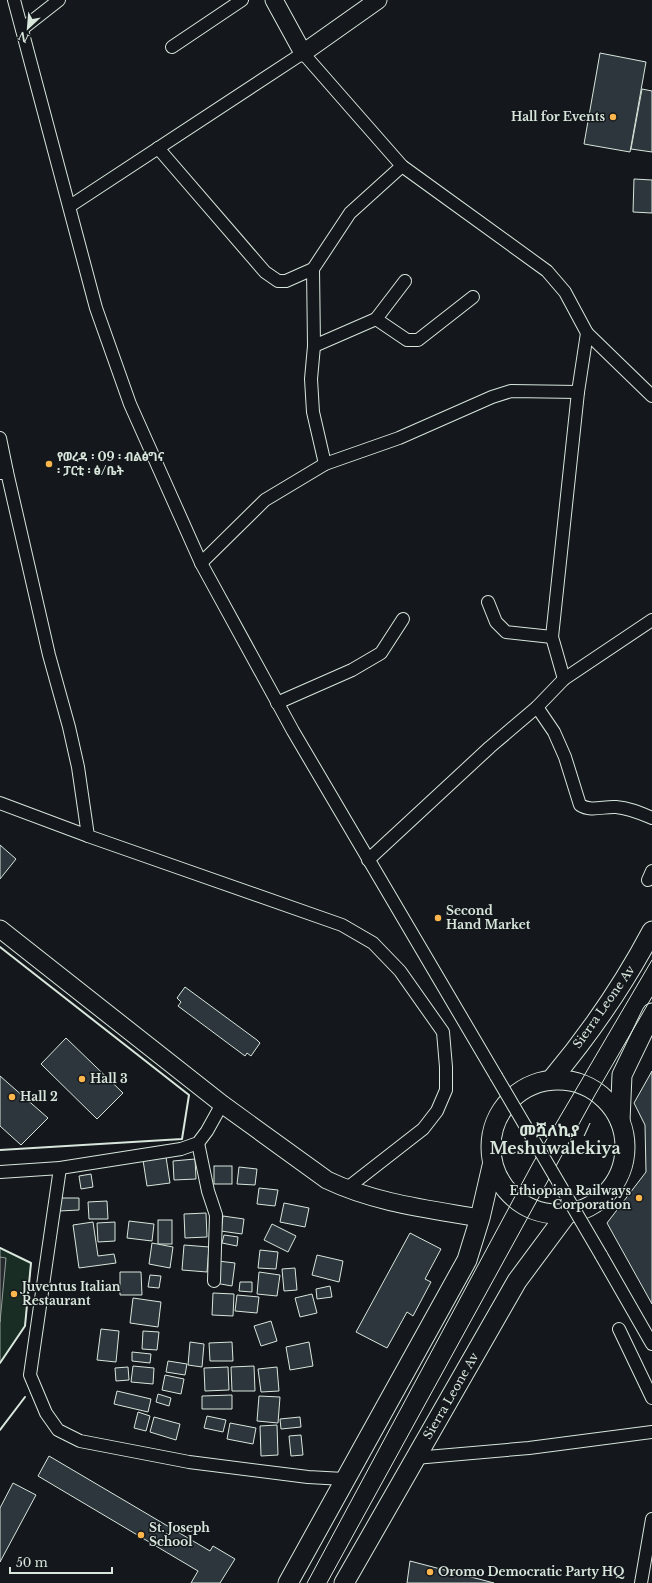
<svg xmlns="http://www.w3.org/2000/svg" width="652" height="1583" font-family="'Libre Baskerville','Noto Sans Ethiopic',serif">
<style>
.green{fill:#1a2d24;stroke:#939e99}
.parking{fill:#24282b;stroke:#939e99}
.building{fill:#2c363c;stroke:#d8e6dc}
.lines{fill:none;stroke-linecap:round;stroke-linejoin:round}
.street-casing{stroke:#d8e6dc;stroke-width:14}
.secondary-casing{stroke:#d8e6dc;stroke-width:19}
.primary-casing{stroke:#d8e6dc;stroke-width:21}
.street{stroke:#14181c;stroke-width:12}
.secondary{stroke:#14181c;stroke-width:17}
.primary{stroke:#14181c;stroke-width:19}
.tram{stroke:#d8e6dc;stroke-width:1}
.street-bridge-casing{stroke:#d8e6dc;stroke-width:14;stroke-linecap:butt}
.street-bridge{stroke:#14181c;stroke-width:12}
.wall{stroke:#d8e6dc;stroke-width:2}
.poi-dot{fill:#ffb74d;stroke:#14181c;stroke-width:1.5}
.labels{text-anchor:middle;stroke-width:3;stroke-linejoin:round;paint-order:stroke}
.poi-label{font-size:12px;font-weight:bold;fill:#d8e6dc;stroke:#14181c;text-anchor:start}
.street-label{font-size:12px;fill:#d8e6dc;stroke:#14181c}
.district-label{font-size:16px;font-weight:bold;fill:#d8e6dc;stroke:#14181c}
</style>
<rect width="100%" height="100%" fill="#14181c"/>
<polygon class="green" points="0,1248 31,1263 25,1326 0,1363"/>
<polygon class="parking" points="0,1257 6,1258 0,1322"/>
<g class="building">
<polygon points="600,53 646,62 630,152 584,144"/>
<polygon points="642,89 652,91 652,152 631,149"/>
<polygon points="634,179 652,180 652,213 633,212"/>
<polygon points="0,845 16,859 0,879"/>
<polygon points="185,987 257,1040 260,1043 251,1056 247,1053 245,1056 178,1006 181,1002 177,998"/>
<polygon points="66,1038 123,1093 97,1119 41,1064"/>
<polygon points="652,1071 652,1304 607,1223 646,1172 645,1125 634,1103"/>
<polygon points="0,1076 48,1118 21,1145 0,1126"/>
<polygon points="166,1157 170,1183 147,1186 143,1160"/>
<polygon points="195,1159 196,1179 174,1180 173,1161"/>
<rect x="214" y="1166" width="18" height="18"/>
<polygon points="239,1167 257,1169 255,1185 237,1184"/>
<polygon points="91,1174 93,1187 81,1189 79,1176"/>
<polygon points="259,1188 278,1190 275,1206 257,1204"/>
<polygon points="59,1198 79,1198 79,1210 59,1211"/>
<polygon points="107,1201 108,1219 89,1219 88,1202"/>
<polygon points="284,1203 309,1208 305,1227 280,1222"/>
<polygon points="206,1213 207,1237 185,1238 184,1214"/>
<polygon points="223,1216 244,1219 242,1234 221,1231"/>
<rect x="158" y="1220" width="14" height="24"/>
<polygon points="129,1221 154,1224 152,1241 127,1238"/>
<polygon points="93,1222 98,1256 114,1254 116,1263 79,1268 73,1225"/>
<polygon points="115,1222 115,1241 98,1242 97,1223"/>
<polygon points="272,1224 296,1236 288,1252 264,1240"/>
<polygon points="410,1233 441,1249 425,1279 431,1282 413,1316 407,1312 387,1348 356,1332"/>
<polygon points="224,1235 238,1237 237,1246 222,1243"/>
<polygon points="152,1243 173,1247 170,1268 149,1264"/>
<polygon points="184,1245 209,1247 207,1272 182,1270"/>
<polygon points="260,1250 278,1252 276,1269 258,1268"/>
<polygon points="317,1255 343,1261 339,1282 312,1275"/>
<polygon points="218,1261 235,1263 232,1286 215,1283"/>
<polygon points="295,1268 297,1290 284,1291 282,1269"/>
<polygon points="120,1272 141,1272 142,1295 120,1295"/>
<polygon points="259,1272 280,1275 277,1296 257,1294"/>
<polygon points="150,1275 161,1276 159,1288 148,1287"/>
<polygon points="240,1282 252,1282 252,1292 239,1291"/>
<polygon points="330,1286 332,1297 317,1299 316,1289"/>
<polygon points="213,1293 234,1294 233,1316 212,1315"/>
<polygon points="312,1294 317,1313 300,1317 295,1298"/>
<polygon points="237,1295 259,1297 257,1313 235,1311"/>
<polygon points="133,1298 161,1302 158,1327 130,1323"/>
<polygon points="271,1321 277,1341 261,1346 254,1326"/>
<polygon points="101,1329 119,1331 116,1362 97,1360"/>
<polygon points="143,1331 159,1332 157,1350 142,1349"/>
<polygon points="190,1342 204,1344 202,1367 188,1365"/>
<polygon points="232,1342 233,1361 210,1361 209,1343"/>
<polygon points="309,1342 313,1366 290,1370 286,1347"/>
<polygon points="132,1352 151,1354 150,1363 132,1361"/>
<polygon points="168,1361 187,1364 185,1375 166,1372"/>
<polygon points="133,1366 154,1368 153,1384 131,1382"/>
<polygon points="254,1366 255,1391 232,1391 231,1367"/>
<polygon points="128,1367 129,1380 116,1381 115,1368"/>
<polygon points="228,1367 229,1390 205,1391 204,1368"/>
<polygon points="277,1367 279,1391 261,1392 258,1369"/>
<polygon points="165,1375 184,1379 181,1394 162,1390"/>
<polygon points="117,1391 151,1399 148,1412 114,1404"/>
<polygon points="158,1394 171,1398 169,1406 156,1402"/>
<polygon points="232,1395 232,1409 202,1409 202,1396"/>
<polygon points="259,1396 280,1397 278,1423 257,1421"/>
<polygon points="138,1412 150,1416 146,1431 134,1428"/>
<polygon points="207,1416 226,1420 223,1432 204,1428"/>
<polygon points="154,1417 180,1424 176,1440 150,1432"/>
<polygon points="300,1417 301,1427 281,1429 280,1419"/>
<polygon points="230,1423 256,1428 253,1444 227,1439"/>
<polygon points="277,1425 278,1455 261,1456 260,1426"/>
<polygon points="301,1435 303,1455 291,1456 289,1436"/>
<polygon points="49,1456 210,1551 213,1546 235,1559 220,1583 191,1583 198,1571 38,1476"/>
<polygon points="13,1483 36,1495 0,1562 0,1508"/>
<polygon points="410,1561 494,1583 407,1583"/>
</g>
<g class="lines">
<defs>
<g id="street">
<polyline points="14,0 96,308 130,404 176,507 201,563 293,731 496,1076"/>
<polyline points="22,29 59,0"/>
<polyline points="172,47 242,0"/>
<polyline points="158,148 265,272 278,281 286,281 313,269 350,213 402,166"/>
<polyline points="70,206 303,53 402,166 547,271 565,292 587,333 578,392 552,637 564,679"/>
<polyline points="313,269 314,346 311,379 313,412 325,464"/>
<polyline points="376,319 405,281"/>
<polyline points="587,333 652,396"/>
<polyline points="314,346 376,319 407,340 418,340 473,297"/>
<polyline points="0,438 7,472"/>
<polyline points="0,473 7,472 49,655 69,727 78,767 88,836 342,925 373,943 400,971 443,1032 446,1067 446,1090 437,1111 423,1129 346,1189"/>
<polyline points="201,563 265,500 325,464 399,438 492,397 511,391 578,392"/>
<polyline points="488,602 496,622 506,632 552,637"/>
<polyline points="277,703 352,670 381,653 403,619"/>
<path d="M537,707l17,25 11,25 15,48c11,7 24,1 36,2 13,1 24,6 36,11"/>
<polyline points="0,803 88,836"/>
<polyline points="368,860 490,747 537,707 564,679 652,620"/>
<polyline points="648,880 652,871"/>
<polyline points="198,1143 208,1191 216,1215 214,1281"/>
<polyline points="60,1168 30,1375 46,1413 58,1430 80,1441 189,1462 308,1477 344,1479"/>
<polyline points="0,1172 60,1168 181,1149 198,1143 207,1131 222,1104"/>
<polyline points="601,1255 652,1344"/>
<polyline points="619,1329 652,1398"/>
<polyline points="415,1458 529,1448 652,1432"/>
<polyline points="641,1583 652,1519"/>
</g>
<g id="secondary">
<polyline points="274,0 303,53 378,0"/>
<path d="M0,929l222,175 105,76c48,23 101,29 153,38"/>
</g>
<g id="primary">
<path d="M551,1080c37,-44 74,-98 101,-149"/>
<circle cx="558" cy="1147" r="67"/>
<polyline points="620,1121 622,1075 652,1013"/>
<polyline points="288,1583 467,1260 480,1218 492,1166"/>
<polyline points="344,1583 517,1281 566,1215"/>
</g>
</defs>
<use href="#street" class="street-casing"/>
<use href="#secondary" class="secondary-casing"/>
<use href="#primary" class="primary-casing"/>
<use href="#street" class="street"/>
<use href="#secondary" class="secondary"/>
<use href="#primary" class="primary"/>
<g class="tram">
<polyline points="307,1583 534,1161 652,960"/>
<polyline points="327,1583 595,1095 652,997"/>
</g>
<defs>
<polyline id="street-bridge" points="496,1076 601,1255"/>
</defs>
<use href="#street-bridge" class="street-bridge-casing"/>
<use href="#street-bridge" class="street-bridge"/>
<g class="wall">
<polyline points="0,947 189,1095 182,1139 0,1150"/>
<polyline points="0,1248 31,1263 25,1326 0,1363"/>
<polyline points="0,1430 25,1397"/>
</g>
</g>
<g class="poi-dot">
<circle cx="613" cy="117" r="4"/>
<circle cx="49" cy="464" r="4"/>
<circle cx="438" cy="918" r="4"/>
<circle cx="82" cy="1079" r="4"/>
<circle cx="12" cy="1097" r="4"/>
<circle cx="639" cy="1198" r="4"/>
<circle cx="14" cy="1294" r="4"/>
<circle cx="141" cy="1535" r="4"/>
<circle cx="430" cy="1572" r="4"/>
</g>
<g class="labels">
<g class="poi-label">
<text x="605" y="121" text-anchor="end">Hall for Events</text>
<text x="57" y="461">የወረዳ ፡ 09 ፡ ብልፅግና<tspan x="57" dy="14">፡ ፓርቲ ፡ ፅ/ቤት</tspan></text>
<text x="446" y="915">Second<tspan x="446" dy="14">Hand Market</tspan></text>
<text x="90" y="1083">Hall 3</text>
<text x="20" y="1101">Hall 2</text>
<text x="631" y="1195" text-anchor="end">Ethiopian Railways<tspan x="631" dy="14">Corporation</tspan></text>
<text x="22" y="1291">Juventus Italian<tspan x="22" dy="14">Restaurant</tspan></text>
<text x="149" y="1532">St. Joseph<tspan x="149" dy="14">School</tspan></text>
<text x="438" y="1576">Oromo Democratic Party HQ</text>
</g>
<g class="street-label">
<text transform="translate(604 1007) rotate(-55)" y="4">Sierra Leone Av</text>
<text transform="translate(451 1396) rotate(-60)" y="4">Sierra Leone Av</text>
</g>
<g class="district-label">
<text x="555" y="1136">መሿለኪያ /<tspan x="555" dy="18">Meshuwalekiya</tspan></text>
</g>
</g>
<g transform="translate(28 28) rotate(206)" stroke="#14181c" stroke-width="3" paint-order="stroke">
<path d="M0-3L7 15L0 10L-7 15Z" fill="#d8e6dc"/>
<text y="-6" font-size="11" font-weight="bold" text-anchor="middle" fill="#d8e6dc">N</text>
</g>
<path d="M10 1567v6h102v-6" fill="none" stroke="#d8e6dc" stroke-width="2"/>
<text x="16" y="1567" font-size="12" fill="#d8e6dc" stroke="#14181c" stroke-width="3" paint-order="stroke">50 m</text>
</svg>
